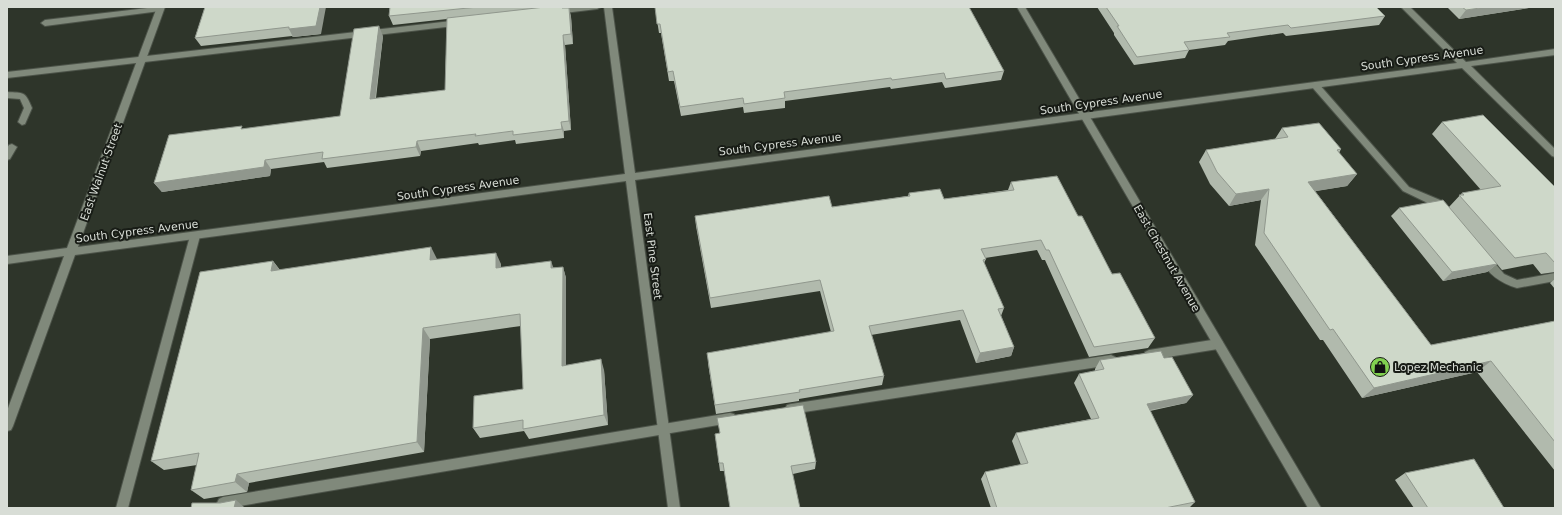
<svg xmlns="http://www.w3.org/2000/svg" width="1562" height="515" font-family="'DejaVu Sans',sans-serif">
<style>
.lines{fill:none;stroke-linecap:round;stroke-linejoin:round}
.lane-casing{stroke:#4c5349;stroke-width:2}
.street-casing{stroke:#4c5349;stroke-width:2}
.secondary-casing{stroke:#4c5349;stroke-width:2}
.lane{fill:#80897b;fill-rule:evenodd}
.street{fill:#80897b;fill-rule:evenodd}
.secondary{fill:#80897b;fill-rule:evenodd}
.wall{fill:#b1baad}
.shaded-wall{fill:#90978d}
.building{fill:#ced8c9;stroke:#90978d}
.labels{text-anchor:middle;stroke-width:4;stroke-linejoin:round;paint-order:stroke}
.street-label{font-size:11px;fill:#d8ddd6;stroke:#181c16}
.poi-label{font-size:11px;fill:#d8ddd6;stroke:#181c16;text-anchor:start}
</style>
<rect width="100%" height="100%" fill="#2e352a"/>
<g class="lines">
<defs>
<g id="lane">
<polygon points="156,7 163,7 164,9 160,11 45,26 41,23 45,20"/>
<polygon points="577,7 601,7 597,9 556,14 552,12 556,10"/>
<polygon points="460,20 464,23 463,25 7,78 7,72"/>
<polygon points="1315,82 1318,83 1409,187 1440,200 1448,211 1446,214 1440,214 1434,206 1403,191 1312,87 1311,85"/>
<path d="M7,92c17,1 18,-1 25,16l-7,16 -3,1 -4,-3 6,-14 -4,-9 -13,-1z"/>
<polygon points="12,144 17,147 10,159 7,160 7,148 9,145"/>
<polygon points="195,232 198,233 200,236 128,508 116,508 190,236 192,233"/>
<path d="M1484,254l4,1 16,19 13,6 38,-7v8l-38,7c-17,-5 -29,-14 -38,-30l1,-3z"/>
<polygon points="1218,339 1222,341 1223,344 1222,347 1218,349 1149,360 1145,358 1144,355 1145,352 1149,350"/>
<polygon points="1111,355 1115,357 1116,360 1115,363 1111,365 791,414 787,413 785,409 787,405 791,404"/>
<polygon points="730,413 734,414 736,418 734,422 730,423 228,508 219,507 217,503 219,499 223,497"/>
</g>
<polygon id="street" points="157,7 165,7 78,247 625,174 604,7 612,7 635,173 1457,63 1401,7 1410,7 1466,62 1555,49 1555,55 1471,66 1555,149 1555,157 1552,156 1462,68 635,180 680,508 668,508 626,181 75,255 13,426 11,430 7,431 7,411 64,256 7,264 7,256 67,248"/>
<polygon id="secondary" points="1017,7 1025,7 1321,508 1308,508"/>
</defs>
<use href="#lane" class="lane-casing"/>
<use href="#street" class="street-casing"/>
<use href="#secondary" class="secondary-casing"/>
<use href="#lane" class="lane"/>
<use href="#street" class="street"/>
<use href="#secondary" class="secondary"/>
</g>
<g class="wall">
<polygon points="205,7 321,34 293,37 292,36 201,46 195,38"/>
<polygon points="390,7 563,7 563,8 569,8 571,17 573,44 565,45 571,130 564,131 564,138 516,144 515,140 479,145 478,143 421,151 420,156 327,168 324,162 271,169 270,176 162,192 154,183 244,129 340,116 383,36 376,98 445,90 447,19 393,25 389,16"/>
<polygon points="655,7 1004,71 1001,80 945,88 942,82 891,89 890,87 785,101 785,108 744,113 743,107 681,116 674,81 669,81 661,33 659,33"/>
<polygon points="1097,7 1376,7 1385,16 1379,25 1286,36 1283,33 1228,41 1225,45 1189,50 1185,58 1134,65 1114,35 1114,33"/>
<polygon points="1447,7 1535,7 1459,19"/>
<polygon points="1442,122 1555,187 1555,272 1541,274 1533,264 1502,270 1497,264 1487,272 1443,281 1391,216 1399,208 1449,207 1462,193 1481,190 1432,134"/>
<polygon points="1282,128 1341,149 1339,153 1357,174 1347,186 1315,191 1431,345 1555,321 1555,471 1477,372 1362,398 1323,340 1320,340 1255,245 1261,200 1229,206 1210,184 1199,162 1206,150 1275,139"/>
<polygon points="1011,182 1078,216 1112,274 1155,338 1148,348 1089,357 1045,260 1042,260 1037,250 985,258 986,259 984,263 1004,308 1001,316 1014,347 1011,356 976,363 960,320 871,335 884,376 882,385 799,399 799,401 716,414 708,363 831,332 820,291 711,308 696,226 695,216 832,207 908,196 909,193 944,199 1008,190"/>
<polygon points="437,259 501,264 501,267 553,268 563,267 566,278 566,365 604,370 608,425 529,439 524,431 480,438 473,428 523,389 521,326 430,339 424,452 249,483 247,492 204,499 191,490 197,465 164,470 151,461 273,261 280,270"/>
<polygon points="1555,279 1555,289 1550,283"/>
<polygon points="1164,358 1193,395 1186,403 1150,411 1195,502 1189,508 991,508 981,479 985,472 1021,465 1012,441 1016,433 1091,419 1074,383 1079,374 1095,371 1095,369 1100,360"/>
<polygon points="715,434 816,462 815,469 793,474 724,471 720,471"/>
<polygon points="1405,473 1504,508 1414,508 1395,480"/>
</g>
<g class="shaded-wall">
<polygon points="320,7 326,7 321,34 293,37 289,29"/>
<polygon points="1487,7 1535,7 1459,19 1466,10"/>
<polygon points="569,8 571,17 573,44 571,34"/>
<polygon points="379,26 383,36 374,108 370,99"/>
<polygon points="563,35 565,45 571,130 569,121"/>
<polygon points="561,122 564,131 564,138 562,129"/>
<polygon points="417,141 421,151 420,156 416,147"/>
<polygon points="265,160 271,169 270,176 162,192 154,183"/>
<polygon points="1357,174 1347,186 1299,194 1308,182"/>
<polygon points="1269,189 1261,200 1229,206 1236,194"/>
<polygon points="431,247 437,259 437,272 430,260"/>
<polygon points="496,253 501,264 501,279 496,268"/>
<polygon points="273,261 282,273 271,271"/>
<polygon points="551,261 555,272 551,268"/>
<polygon points="1497,264 1487,272 1443,281 1452,272"/>
<polygon points="563,267 566,278 566,376 562,366"/>
<polygon points="423,328 430,339 424,452 417,442"/>
<polygon points="1014,347 1011,356 976,363 980,353"/>
<polygon points="601,359 604,370 608,425 604,415"/>
<polygon points="1491,361 1477,372 1362,398 1374,388"/>
<polygon points="1193,395 1186,403 1140,412 1147,404"/>
<polygon points="237,474 249,483 247,492 235,482"/>
<polygon points="236,500 244,507 244,508 234,508"/>
</g>
<g class="building">
<polygon points="205,7 320,7 316,26 289,29 289,27 195,38"/>
<polygon points="390,7 478,7 389,16"/>
<polygon points="545,7 562,7 562,8 569,8 571,34 563,35 569,121 561,122 562,129 513,135 513,131 475,136 476,134 417,141 416,147 322,159 323,152 265,160 264,167 154,183 169,135 242,126 241,129 340,116 354,29 379,26 370,99 445,90 447,18"/>
<polygon points="655,7 969,7 1004,71 946,79 944,73 892,80 891,78 784,92 785,98 744,104 743,98 680,107 673,71 668,72 660,24 657,24"/>
<polygon points="1106,7 1376,7 1385,16 1291,28 1288,25 1227,33 1230,37 1184,42 1189,50 1137,57 1117,26 1119,26"/>
<polygon points="1462,7 1487,7 1466,10"/>
<polygon points="1483,115 1555,187 1555,263 1546,253 1515,258 1459,195 1464,195 1462,193 1501,186 1442,122"/>
<polygon points="1319,123 1341,149 1337,150 1357,174 1308,182 1431,345 1555,321 1555,442 1491,361 1374,388 1333,329 1330,330 1264,233 1269,189 1236,194 1217,172 1206,150 1288,137 1282,128"/>
<polygon points="1057,176 1078,216 1082,216 1112,274 1120,273 1155,338 1094,347 1049,250 1046,250 1041,240 981,249 986,259 983,260 1004,308 998,309 1014,347 980,353 963,310 869,326 884,376 799,390 800,392 715,405 707,353 834,331 820,280 710,298 695,216 829,196 832,207 910,196 909,193 940,189 944,199 1014,190 1011,182"/>
<polygon points="1443,200 1497,264 1452,272 1399,208"/>
<polygon points="431,247 430,260 496,253 496,268 551,261 551,268 563,267 562,366 601,359 604,415 523,429 523,420 473,428 474,396 523,389 520,314 423,328 417,442 237,474 235,482 191,490 199,453 151,461 200,272 273,261 271,271"/>
<polygon points="1161,351 1164,358 1172,357 1193,395 1147,404 1195,502 1165,508 997,508 985,472 1028,463 1016,433 1099,418 1079,374 1104,369 1100,360"/>
<polygon points="803,405 816,462 791,466 800,508 730,508 723,463 719,463 715,434 720,433 717,418"/>
<polygon points="1474,459 1504,508 1428,508 1405,473"/>
<polygon points="236,500 234,508 191,508 192,503 220,503"/>
</g>
<defs>
<symbol id="shop-disc" viewBox="-11 -11 22 22"><circle r="9.5" fill="#81d050" stroke="#181c16"/><path d="M-5-2.5h2.3a2.7 3.5 0 0 1 5.4 0H5L5.5 6h-11ZM-1.5-2.5h3a1.5 2.3 0 0 0-3 0Z" fill="#111"/></symbol>
</defs>
<g fill-rule="evenodd">
<use href="#shop-disc" x="1369" y="356" width="22" height="22"/>
</g>
<g class="labels">
<g class="street-label">
<text transform="translate(1422 58) rotate(-8)" y="4">South Cypress Avenue</text>
<text transform="translate(1101 102) rotate(-8)" y="4">South Cypress Avenue</text>
<text transform="translate(780 144) rotate(-7)" y="4">South Cypress Avenue</text>
<text transform="translate(101 172) rotate(-70)" y="4">East Walnut Street</text>
<text transform="translate(458 188) rotate(-8)" y="4">South Cypress Avenue</text>
<text transform="translate(137 231) rotate(-7)" y="4">South Cypress Avenue</text>
<text transform="translate(653 256) rotate(83)" y="4">East Pine Street</text>
<text transform="translate(1167 258) rotate(60)" y="4">East Chestnut Avenue</text>
</g>
<g class="poi-label">
<text x="1394" y="371">Lopez Mechanic</text>
</g>
</g>
<rect width="1562" height="515" fill="none" stroke="#d8ddd6" stroke-width="16"/>
</svg>
